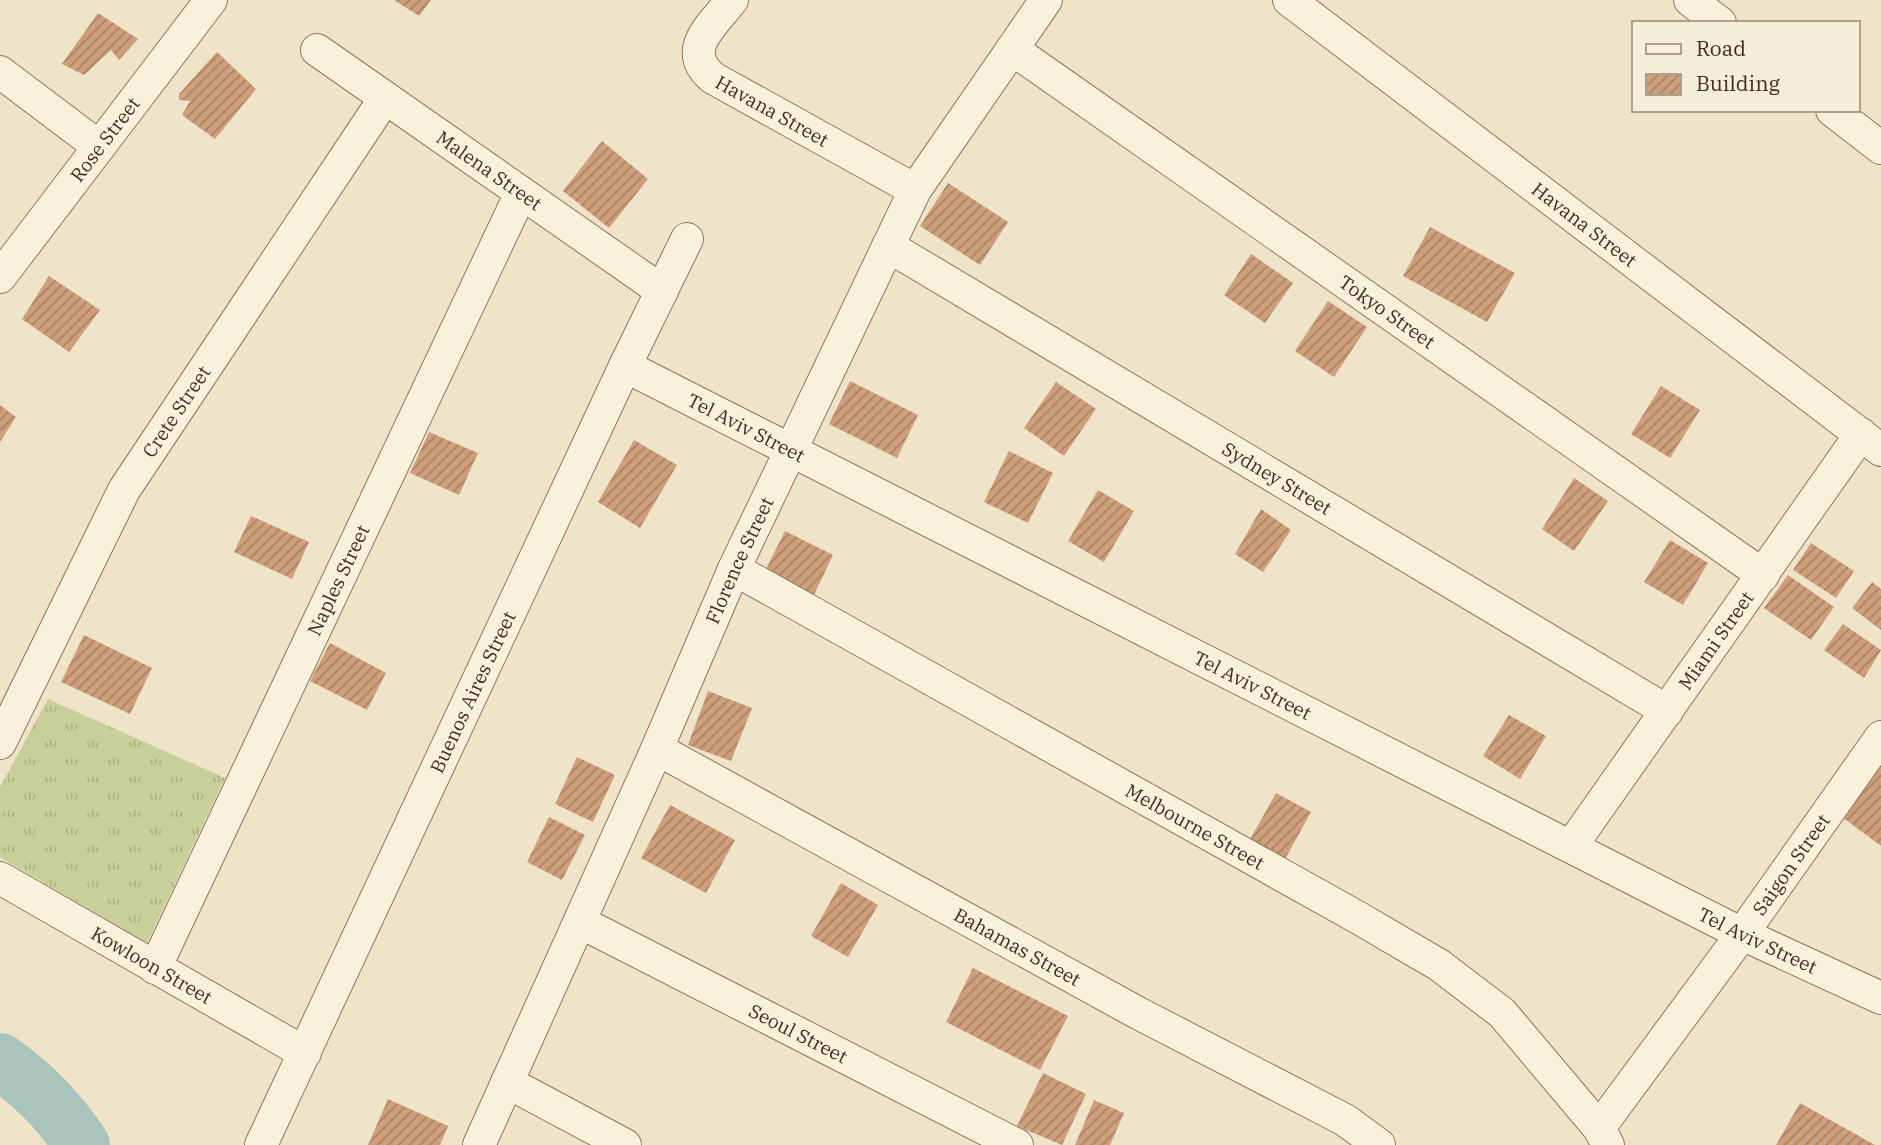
<svg xmlns="http://www.w3.org/2000/svg" width="1881" height="1145" font-family="'IBM Plex Serif',serif">
<style>
.grass{fill:url(#grass-tufts)}
.lines{fill:none;stroke-linecap:round;stroke-linejoin:round}
.river{stroke:#a9c4bc;stroke-width:56}
.building{fill:url(#building-hatch)}
.minor-casing{stroke:#8d765c;stroke-width:34}
.minor{stroke:#faf1dc;stroke-width:32}
.labels{text-anchor:middle;stroke-width:6;stroke-linejoin:round;paint-order:stroke}
.street-label{font-size:19px;fill:#3d2e20;stroke:#f7eed8}
</style>
<defs>
<pattern id="grass-tufts" width="24" height="20" patternUnits="userSpaceOnUse" patternTransform="scale(1.75)"><rect width="24" height="20" fill="#c9cf9b"/><path d="M3 7l-1-3M5 7V3M7 7l1-3M15 17l-1-3M17 17v-4M19 17l1-3" fill="none" stroke="#aeb285"/></pattern>
<pattern id="building-hatch" width="6" height="6" patternUnits="userSpaceOnUse" patternTransform="scale(1.75)"><rect width="6" height="6" fill="#cf9f7d"/><path d="M-1 1l2-2M0 6l6-6M5 7l2-2" fill="none" stroke="#a98266"/></pattern>
</defs>
<rect width="100%" height="100%" fill="#f0e4c8"/>
<polygon class="grass" points="48,699 225,778 147,943 0,857 0,787"/>
<g class="lines">
<path class="river" d="M0,1061c36,26 57,48 82,84"/>
</g>
<g class="building">
<polygon points="394,0 431,0 419,16"/>
<polygon points="98,13 138,39 119,60 111,50 84,75 62,64"/>
<polygon points="217,52 256,89 215,139 182,115 190,101 179,100 179,94"/>
<polygon points="602,141 648,179 609,228 563,191"/>
<polygon points="948,183 1008,222 980,265 920,226"/>
<polygon points="1430,227 1515,273 1487,322 1403,276"/>
<polygon points="1251,254 1293,283 1265,323 1224,295"/>
<polygon points="49,276 100,310 69,352 22,319"/>
<polygon points="1328,301 1367,327 1334,377 1295,351"/>
<polygon points="850,381 918,415 897,458 829,424"/>
<polygon points="1056,382 1096,409 1064,456 1024,428"/>
<polygon points="1661,386 1700,410 1670,458 1631,434"/>
<polygon points="0,405 16,417 0,442"/>
<polygon points="429,432 478,453 459,495 410,473"/>
<polygon points="634,440 677,465 640,528 598,502"/>
<polygon points="1009,451 1053,473 1028,523 984,502"/>
<polygon points="1574,478 1608,501 1574,551 1542,529"/>
<polygon points="1098,490 1134,511 1104,562 1068,541"/>
<polygon points="1261,509 1291,530 1263,572 1235,554"/>
<polygon points="251,516 309,542 292,579 234,552"/>
<polygon points="785,531 833,555 810,603 761,579"/>
<polygon points="1670,540 1708,563 1683,605 1644,582"/>
<polygon points="1811,543 1854,571 1836,598 1793,570"/>
<polygon points="1788,575 1834,607 1811,640 1764,608"/>
<polygon points="1872,582 1881,589 1881,630 1852,608"/>
<polygon points="1843,624 1881,650 1864,678 1824,650"/>
<polygon points="84,635 152,668 130,714 61,682"/>
<polygon points="330,643 386,673 367,710 310,681"/>
<polygon points="708,691 752,708 731,761 688,745"/>
<polygon points="1509,715 1546,736 1520,779 1483,756"/>
<polygon points="577,757 615,775 593,822 555,804"/>
<polygon points="1881,766 1881,846 1842,817"/>
<polygon points="1276,793 1311,812 1283,863 1248,843"/>
<polygon points="670,805 735,840 706,893 641,858"/>
<polygon points="549,817 585,835 562,880 527,862"/>
<polygon points="841,883 878,905 848,957 811,936"/>
<polygon points="973,968 1068,1016 1040,1070 946,1022"/>
<polygon points="1043,1073 1086,1094 1062,1145 1017,1126"/>
<polygon points="388,1099 448,1126 440,1145 368,1145"/>
<polygon points="1094,1100 1124,1113 1110,1145 1075,1145"/>
<polygon points="1800,1103 1875,1145 1776,1145"/>
</g>
<g class="lines">
<defs>
<g id="minor">
<path id="s1" d="M732,0c-20,26 -52,50 -19,78l202,112"/>
<path id="s2" d="M1289,0l592,450"/>
<polyline points="1690,0 1720,23"/>
<path id="s3" d="M1012,49l751,526"/>
<path id="s4" d="M317,50l345,241"/>
<polyline points="0,72 98,146"/>
<polyline points="1832,110 1881,148"/>
<path id="s5" d="M888,246l779,465"/>
<path id="s6" d="M0,277l211,-277"/>
<path id="s7" d="M625,366l1117,568 139,64"/>
<path id="s8" d="M734,569l623,348 82,48 63,48 97,115 9,17"/>
<path id="s9" d="M0,743l124,-253 261,-392"/>
<path id="s10" d="M657,749l481,264 207,107 34,25"/>
<path id="s11" d="M1572,845l289,-411"/>
<path id="s12" d="M0,878l305,175"/>
<path id="s13" d="M580,922l437,223"/>
<path id="s14" d="M155,968l366,-775"/>
<polyline points="507,1082 625,1145"/>
<path id="s15" d="M1599,1128l143,-194 139,-197"/>
<path id="s16" d="M261,1145l364,-779 62,-127"/>
<path id="s17" d="M479,1145l178,-396 77,-180 181,-379 131,-190"/>
</g>
</defs>
<use href="#minor" class="minor-casing"/>
<use href="#minor" class="minor"/>
</g>
<g class="labels">
<g class="street-label">
<text dy="7" stroke="none"><textPath href="#s1" startOffset="161">Havana Street</textPath></text>
<text dy="7" stroke="none"><textPath href="#s6" startOffset="173">Rose Street</textPath></text>
<text dy="7" stroke="none"><textPath href="#s4" startOffset="210">Malena Street</textPath></text>
<text dy="7" stroke="none"><textPath href="#s2" startOffset="371">Havana Street</textPath></text>
<text dy="7" stroke="none"><textPath href="#s3" startOffset="458">Tokyo Street</textPath></text>
<text dy="7" stroke="none"><textPath href="#s9" startOffset="376">Crete Street</textPath></text>
<text dy="7" stroke="none"><textPath href="#s7" startOffset="136">Tel Aviv Street</textPath></text>
<text dy="7" stroke="none"><textPath href="#s5" startOffset="453">Sydney Street</textPath></text>
<text dy="7" stroke="none"><textPath href="#s17" startOffset="640">Florence Street</textPath></text>
<text dy="7" stroke="none"><textPath href="#s14" startOffset="429">Naples Street</textPath></text>
<text dy="7" stroke="none"><textPath href="#s11" startOffset="250">Miami Street</textPath></text>
<text dy="7" stroke="none"><textPath href="#s7" startOffset="704">Tel Aviv Street</textPath></text>
<text dy="7" stroke="none"><textPath href="#s16" startOffset="500">Buenos Aires Street</textPath></text>
<text dy="7" stroke="none"><textPath href="#s8" startOffset="528">Melbourne Street</textPath></text>
<text dy="7" stroke="none"><textPath href="#s15" startOffset="326">Saigon Street</textPath></text>
<text dy="7" stroke="none"><textPath href="#s7" startOffset="1270">Tel Aviv Street</textPath></text>
<text dy="7" stroke="none"><textPath href="#s10" startOffset="411">Bahamas Street</textPath></text>
<text dy="7" stroke="none"><textPath href="#s12" startOffset="175">Kowloon Street</textPath></text>
<text dy="7" stroke="none"><textPath href="#s13" startOffset="245">Seoul Street</textPath></text>
</g>
</g>
<rect x="1632" y="21" width="228" height="91" fill="#f7eed8" stroke="#ada18e" stroke-width="2"/>
<rect x="1646" y="44" width="35" height="10" fill="#faf1dc" stroke="#ada18e" stroke-width="2"/>
<text x="1696" y="56" font-size="21" fill="#3d2e20">Road</text>
<rect x="1646" y="74" width="35" height="21" fill="url(#building-hatch)" stroke="#ada18e" stroke-width="2"/>
<text x="1696" y="91" font-size="21" fill="#3d2e20">Building</text>
</svg>
